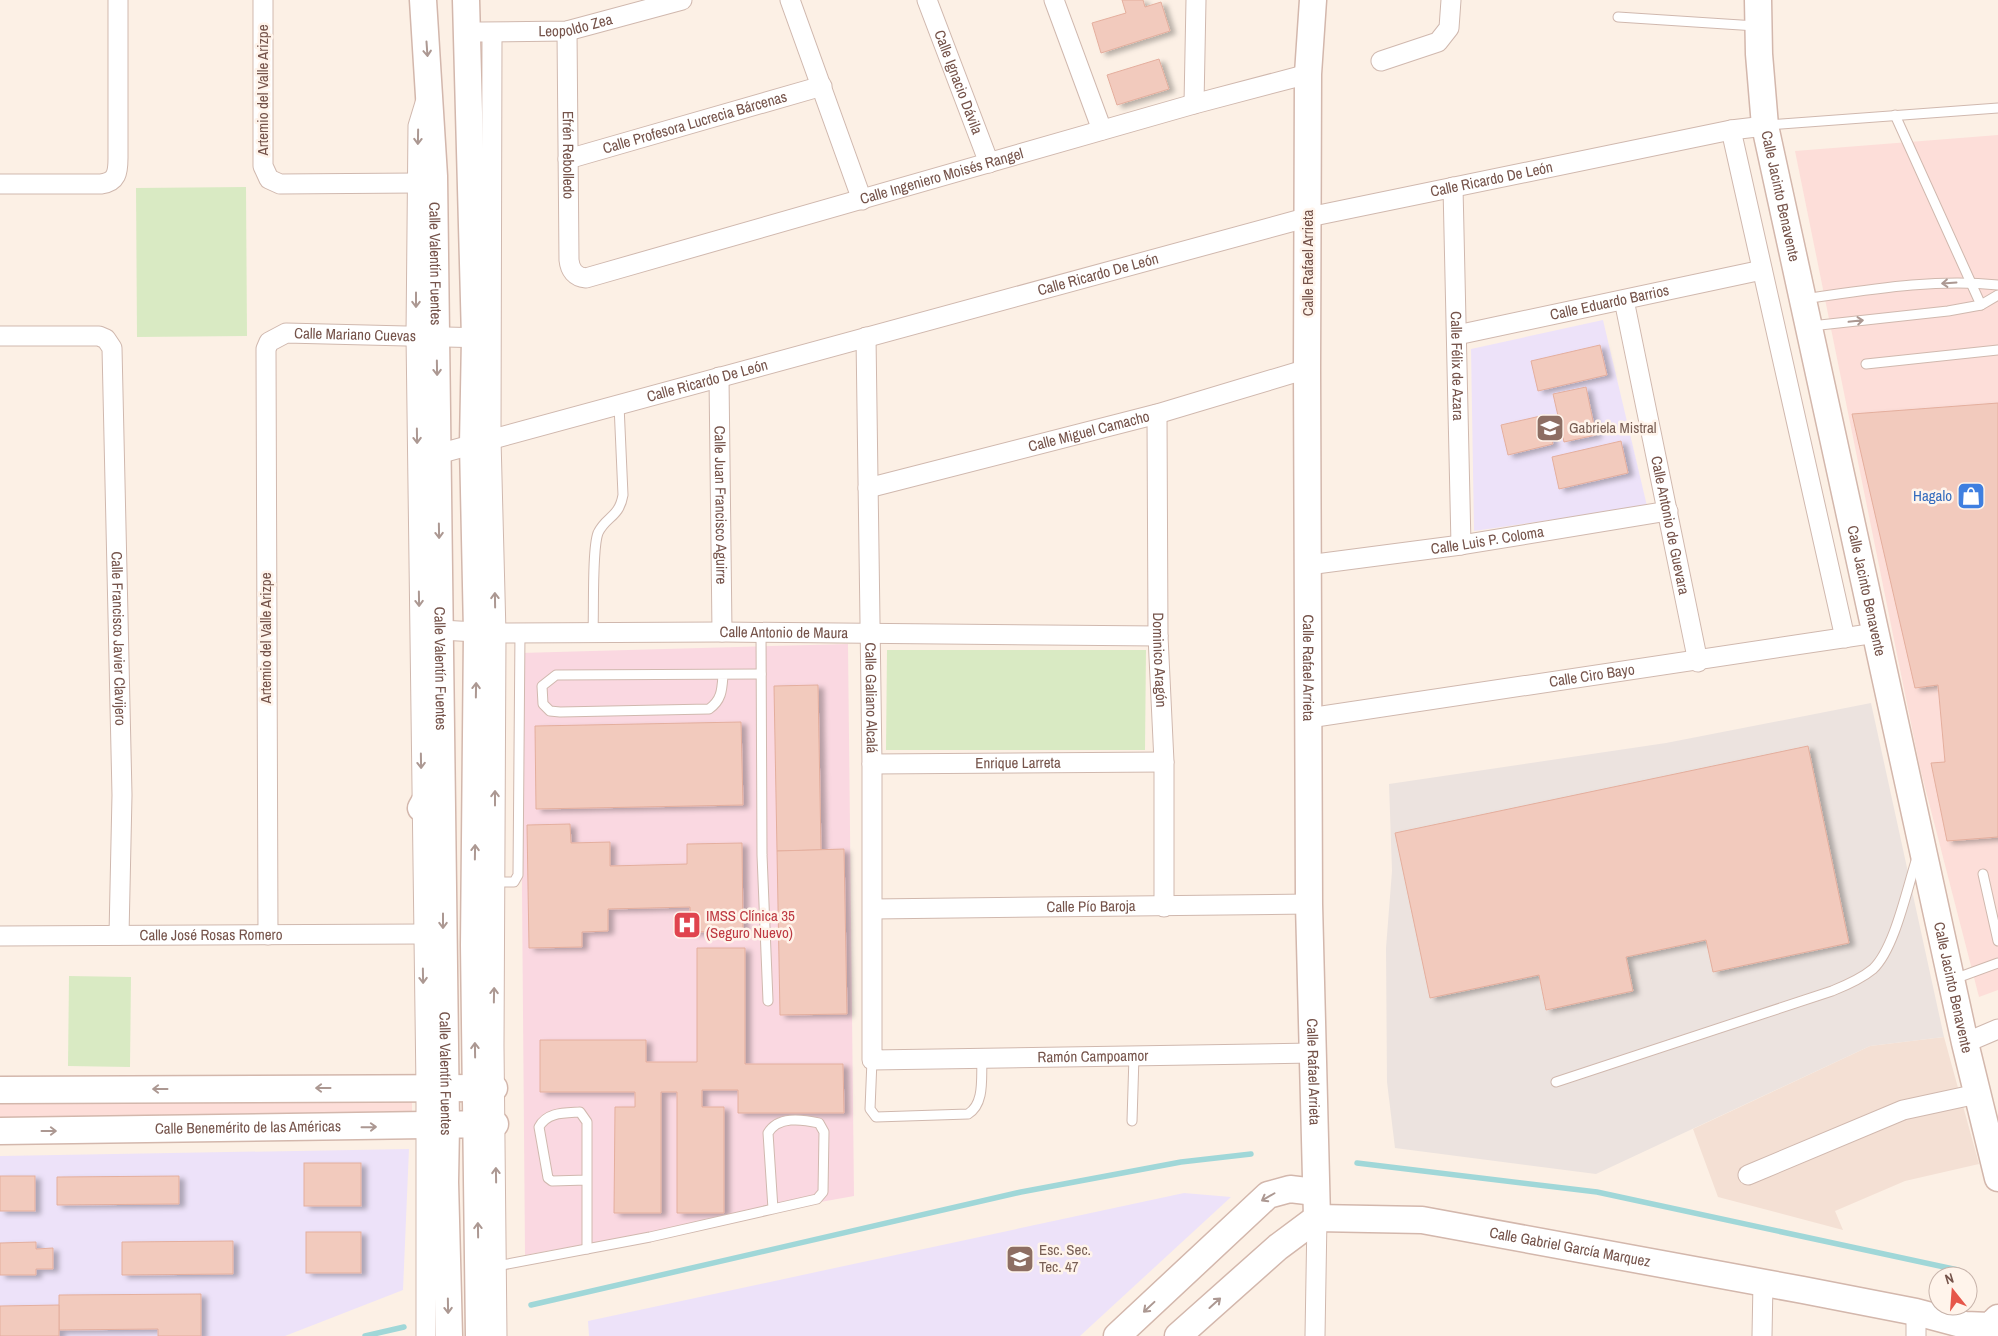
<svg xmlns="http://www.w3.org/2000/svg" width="1998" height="1336" font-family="'Archivo Narrow',sans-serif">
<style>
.residential{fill:#f4e0d4}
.commercial{fill:#fdded9}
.industrial{fill:#ece3df}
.education{fill:#ede2f9}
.medical{fill:#fad8e1}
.green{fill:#d9eac3}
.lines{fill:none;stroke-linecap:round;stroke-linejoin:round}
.stream{stroke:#a0d7d8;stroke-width:5.5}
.building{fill:#f2cabd;stroke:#e4ae9d;filter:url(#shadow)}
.lane-casing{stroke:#d0b8ae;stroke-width:11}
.street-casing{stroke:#d0b8ae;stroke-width:21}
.secondary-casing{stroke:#d3b7ac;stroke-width:29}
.lane{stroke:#fff;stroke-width:9}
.street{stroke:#fff;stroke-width:19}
.secondary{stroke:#fff;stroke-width:26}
.oneway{stroke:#ac9892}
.labels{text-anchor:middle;stroke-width:5;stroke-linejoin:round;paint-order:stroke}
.street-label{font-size:15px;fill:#75534a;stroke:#fff4eb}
.education-label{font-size:15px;fill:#785e54;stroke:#fff4eb;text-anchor:start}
.shop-label{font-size:15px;fill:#366cbe;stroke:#fff4eb;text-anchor:end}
.health-label{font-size:15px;fill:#be3a42;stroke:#fff4eb;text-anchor:start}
</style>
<defs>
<filter id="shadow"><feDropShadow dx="5.5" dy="3" stdDeviation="2.5" flood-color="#0004"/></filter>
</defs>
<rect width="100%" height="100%" fill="#fcf0e5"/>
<polygon class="residential" points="1944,1037 1979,1164 1905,1181 1835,1211 1843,1230 1718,1197 1693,1129 1870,1046"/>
<g class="commercial">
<polygon points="1998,135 1998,990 1979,997 1920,768 1795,151"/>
<polygon points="0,1101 412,1101 412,1121 0,1122"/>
</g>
<polygon class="industrial" points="1871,703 1944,1037 1870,1046 1596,1174 1395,1148 1387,1082 1386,948 1392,871 1389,784 1666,743"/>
<g class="education">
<polygon points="1603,320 1647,506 1474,531 1471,349"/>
<polygon points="409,1149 403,1290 285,1336 0,1336 0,1156"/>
<polygon points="1184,1193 1231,1197 1080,1336 589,1336 588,1321"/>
</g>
<polygon class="medical" points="848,644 854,1196 525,1255 520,653"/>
<g class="green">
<polygon points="246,187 247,336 137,337 136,188"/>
<polygon points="887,650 1146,650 1145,750 886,750"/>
<polygon points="69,976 131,977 130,1067 68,1066"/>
</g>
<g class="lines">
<g class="stream">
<polyline points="1357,1163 1597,1192 1958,1270"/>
<polyline points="531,1305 1021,1192 1181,1162 1251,1154"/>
<polyline points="365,1336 404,1327"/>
</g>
</g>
<g class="building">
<polygon points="1122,0 1143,0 1145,7 1161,2 1170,31 1101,53 1092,23 1126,13"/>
<polygon points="1159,59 1169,89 1117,105 1107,75"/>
<polygon points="1600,345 1607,375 1538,391 1531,361"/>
<polygon points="1586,387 1596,435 1564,442 1553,394"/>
<polygon points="1998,403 1998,837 1947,841 1931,763 1945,762 1938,685 1915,688 1852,414"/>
<polygon points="1545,415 1553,444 1508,455 1501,425"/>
<polygon points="1621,441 1628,473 1559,489 1552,457"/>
<polygon points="818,685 821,850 777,851 774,686"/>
<polygon points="741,722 743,805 536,809 535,726"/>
<polygon points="1808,746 1849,943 1713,972 1706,940 1626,957 1633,991 1546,1010 1539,975 1430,998 1395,833"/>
<polygon points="570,824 571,843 610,842 610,866 687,864 687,844 742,843 743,931 691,932 690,907 608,909 608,931 582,932 582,947 529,948 527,825"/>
<polygon points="844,849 847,1014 780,1015 777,851"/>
<polygon points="697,948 745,948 745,1064 843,1064 844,1113 738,1113 738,1090 702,1090 702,1107 724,1107 724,1213 677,1213 677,1092 661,1092 661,1213 614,1213 615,1107 635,1107 635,1092 540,1092 540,1040 646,1040 646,1062 697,1062"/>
<rect x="304" y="1163" width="57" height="43"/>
<rect x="0" y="1176" width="35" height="35"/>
<polygon points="179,1176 179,1204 57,1205 57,1177"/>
<rect x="306" y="1232" width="55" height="41"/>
<polygon points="233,1241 233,1274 122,1275 122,1242"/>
<polygon points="36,1242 36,1249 53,1248 53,1269 36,1269 36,1275 0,1275 0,1243"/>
<polygon points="201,1294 201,1336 158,1336 158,1329 59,1330 59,1295"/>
<polygon points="59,1305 59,1336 0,1336 0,1306"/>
</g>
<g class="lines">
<defs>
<g id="lane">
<polyline points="1618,17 1756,26"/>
<polyline points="1895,115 1981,305"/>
<polyline points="1768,125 1998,108"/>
<path d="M1804,299c63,-9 130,-21 194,-14"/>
<polyline points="1811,326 1948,311 1981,305 1998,295"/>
<polyline points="1866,364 1998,350"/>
<path d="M593,631c1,-21 -1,-82 5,-98 8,-17 21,-15 25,-38l-4,-90"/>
<polyline points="761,632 762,855 768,1001"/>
<path d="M723,675c-1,14 -1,25 -14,34l-149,3 -10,-1 -7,-7 -1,-18 14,-11 205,-1"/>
<polyline points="1983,874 1998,941"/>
<polyline points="493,882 514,882 518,875 520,632"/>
<polyline points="1954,979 1998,963"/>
<path d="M872,1060l-2,49 6,8 92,-3c17,-10 13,-37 14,-55"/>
<path d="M1556,1082l276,-91c15,-6 29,-12 41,-22 22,-21 34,-81 44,-111"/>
<polyline points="1132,1121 1134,1056"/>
<path d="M587,1249v-127l-7,-10c-16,1 -33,0 -41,15l9,51 4,3 35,-1"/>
<path d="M497,1266l153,-29 123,-28 44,-10 6,-7 1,-60 -5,-9c-18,-4 -41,-7 -51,10l5,76"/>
</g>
<g id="street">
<polyline points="263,0 263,166 269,179 280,184 417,183"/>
<polyline points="790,0 862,200"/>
<path id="s1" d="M927,0l62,163"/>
<polyline points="1054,0 1102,130"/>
<path id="s2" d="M567,31l2,229c1,10 6,17 17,18l608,-174 114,-30"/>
<path id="s3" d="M480,32l87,-1 115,-31"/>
<polyline points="492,34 491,439 496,633 494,1046 497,1336"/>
<polyline points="1381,61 1438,42 1449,28 1451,0"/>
<polyline points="425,103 418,126 416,335 426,1088 426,1336"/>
<polyline points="1194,104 1196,0"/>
<polyline points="1731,130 1845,638"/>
<path id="s4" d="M568,159l254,-73"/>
<path d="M0,184h101c16,-2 17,-12 17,-26v-158"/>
<path id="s5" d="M1453,187l8,358"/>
<path id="s6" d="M1624,300l74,362"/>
<path id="s7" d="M1457,335l305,-65"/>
<path id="s8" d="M0,336h99l7,3 6,9 10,447 -3,140"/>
<path id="s9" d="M866,337l6,427v296l440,-7"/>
<path id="s10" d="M719,377l3,255"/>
<path id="s11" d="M1157,414l1,222 6,126v145"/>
<path id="s12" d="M438,454l871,-237 422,-87 34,-4"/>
<path id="s13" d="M868,488l289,-74 150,-45"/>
<path id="s14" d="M1308,565l153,-20 207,-34"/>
<path id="s15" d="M440,630l56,3 226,-1 436,4"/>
<path id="s16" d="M1309,718l567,-85"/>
<path id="s17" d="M872,764l292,-2"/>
<path id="s18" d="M873,909l436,-5"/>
<path id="s19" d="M268,935l-2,-586 3,-7 17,-9 200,5"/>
<path id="s20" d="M0,936l423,-2"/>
<polyline points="1965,1043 1998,1029"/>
<polyline points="1748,1175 1903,1110 1977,1094"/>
<polyline points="1916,1312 1916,1336"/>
<polyline points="1315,1336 1317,1218"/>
<polyline points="1762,1336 1763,1282"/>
</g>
<g id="secondary">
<path id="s21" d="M423,0l11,176 12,949 -1,57 4,154"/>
<polyline points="466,0 475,338 473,444 477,632 474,945 479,1336"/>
<path id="s22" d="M1313,0l-5,74 -1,295 2,535 8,314"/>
<path id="s23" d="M1758,0l1,54 6,72 200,917 33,135"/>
<polyline points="421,808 441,772"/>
<polyline points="0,1090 494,1088"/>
<path id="s24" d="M0,1131l495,-7"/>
<polyline points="1117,1336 1268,1195 1290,1189 1315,1192"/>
<path id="s25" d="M1178,1336l100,-89 39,-29 105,2 381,70 113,22 49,13 25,1 8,-8"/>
</g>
</defs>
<use href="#lane" class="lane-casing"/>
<use href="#street" class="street-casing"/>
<use href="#secondary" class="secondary-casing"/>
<use href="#lane" class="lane"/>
<use href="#street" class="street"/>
<use href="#secondary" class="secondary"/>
</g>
<defs><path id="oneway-shaft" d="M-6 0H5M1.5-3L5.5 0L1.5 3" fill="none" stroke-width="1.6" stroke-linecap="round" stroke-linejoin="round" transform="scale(1.25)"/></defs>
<g class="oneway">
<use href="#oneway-shaft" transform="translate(427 49) rotate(86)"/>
<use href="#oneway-shaft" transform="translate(418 137) rotate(91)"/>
<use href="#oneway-shaft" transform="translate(1949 283) rotate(176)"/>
<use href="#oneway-shaft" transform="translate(416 300) rotate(90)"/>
<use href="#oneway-shaft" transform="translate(1856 321) rotate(-6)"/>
<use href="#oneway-shaft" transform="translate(437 368) rotate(89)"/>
<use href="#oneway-shaft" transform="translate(417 436) rotate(89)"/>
<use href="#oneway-shaft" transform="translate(439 531) rotate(89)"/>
<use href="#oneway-shaft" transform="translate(419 599) rotate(89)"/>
<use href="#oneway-shaft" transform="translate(495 600) rotate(-91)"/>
<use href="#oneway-shaft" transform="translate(476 690) rotate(-89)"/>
<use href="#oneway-shaft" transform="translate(421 761) rotate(89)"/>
<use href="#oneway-shaft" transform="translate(495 798) rotate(-90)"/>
<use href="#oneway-shaft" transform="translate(475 852) rotate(-89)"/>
<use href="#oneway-shaft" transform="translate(443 921) rotate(90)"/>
<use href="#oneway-shaft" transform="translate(423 976) rotate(89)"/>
<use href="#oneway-shaft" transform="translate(494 995) rotate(-89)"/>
<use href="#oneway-shaft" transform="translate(475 1050) rotate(-91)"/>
<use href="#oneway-shaft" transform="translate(323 1088) rotate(180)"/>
<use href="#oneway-shaft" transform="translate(160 1089) rotate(180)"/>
<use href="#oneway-shaft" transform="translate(369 1127) rotate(-1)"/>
<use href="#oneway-shaft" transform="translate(49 1131)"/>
<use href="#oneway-shaft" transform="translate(496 1175) rotate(-91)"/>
<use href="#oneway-shaft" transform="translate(1268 1197) rotate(150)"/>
<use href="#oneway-shaft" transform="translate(478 1230) rotate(-91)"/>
<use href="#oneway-shaft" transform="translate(1215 1303) rotate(-42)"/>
<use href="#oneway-shaft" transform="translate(448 1306) rotate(89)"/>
<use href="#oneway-shaft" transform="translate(1149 1307) rotate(137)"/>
</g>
<defs>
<symbol id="school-square" viewBox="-11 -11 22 22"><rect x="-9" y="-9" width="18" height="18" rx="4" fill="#8d6e63" stroke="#fff4eb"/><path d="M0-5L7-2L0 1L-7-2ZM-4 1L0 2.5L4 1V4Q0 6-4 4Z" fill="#fff"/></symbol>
<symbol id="shop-square" viewBox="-11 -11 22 22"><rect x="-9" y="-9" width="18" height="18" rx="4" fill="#3f7fe0" stroke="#fff4eb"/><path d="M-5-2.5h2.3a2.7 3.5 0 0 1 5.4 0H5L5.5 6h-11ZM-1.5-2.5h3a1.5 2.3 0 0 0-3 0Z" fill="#fff"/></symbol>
<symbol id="hospital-square" viewBox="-11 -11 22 22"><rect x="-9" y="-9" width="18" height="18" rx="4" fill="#e0444e" stroke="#fff4eb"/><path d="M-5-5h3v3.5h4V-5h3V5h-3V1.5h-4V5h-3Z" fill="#fff"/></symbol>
</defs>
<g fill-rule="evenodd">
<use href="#school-square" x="1534" y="412" width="32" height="32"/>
<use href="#shop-square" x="1955" y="480" width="32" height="32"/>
<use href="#hospital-square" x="671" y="909" width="32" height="32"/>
<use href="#school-square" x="1004" y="1243" width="32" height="32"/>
</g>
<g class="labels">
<g class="street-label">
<text dy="5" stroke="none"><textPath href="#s3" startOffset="96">Leopoldo Zea</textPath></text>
<text dy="5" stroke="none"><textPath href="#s1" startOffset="88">Calle Ignacio Dávila</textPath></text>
<text transform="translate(263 90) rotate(-90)" y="5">Artemio del Valle Arizpe</text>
<text dy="5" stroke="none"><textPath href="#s4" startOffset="132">Calle Profesora Lucrecia Bárcenas</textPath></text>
<text dy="5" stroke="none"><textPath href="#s2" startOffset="124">Efrén Rebolledo</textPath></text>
<text dy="5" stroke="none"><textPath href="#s2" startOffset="626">Calle Ingeniero Moisés Rangel</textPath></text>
<text dy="5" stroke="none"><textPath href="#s12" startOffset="1089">Calle Ricardo De León</textPath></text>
<text dy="5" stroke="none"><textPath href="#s23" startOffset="198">Calle Jacinto Benavente</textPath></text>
<text dy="5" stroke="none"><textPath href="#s21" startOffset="264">Calle Valentín Fuentes</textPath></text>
<text transform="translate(1308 263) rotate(-90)" y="5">Calle Rafael Arrieta</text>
<text dy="5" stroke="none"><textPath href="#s12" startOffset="684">Calle Ricardo De León</textPath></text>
<text dy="5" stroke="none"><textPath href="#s7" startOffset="156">Calle Eduardo Barrios</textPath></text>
<text dy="5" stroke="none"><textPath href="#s19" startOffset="682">Calle Mariano Cuevas</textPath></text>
<text dy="5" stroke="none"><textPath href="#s5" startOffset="179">Calle Félix de Azara</textPath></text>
<text dy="5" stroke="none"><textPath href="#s12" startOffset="279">Calle Ricardo De León</textPath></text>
<text dy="5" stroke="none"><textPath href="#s13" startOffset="228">Calle Miguel Camacho</textPath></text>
<text dy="5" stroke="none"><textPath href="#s10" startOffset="128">Calle Juan Francisco Aguirre</textPath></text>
<text dy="5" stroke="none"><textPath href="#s6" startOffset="230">Calle Antonio de Guevara</textPath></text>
<text dy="5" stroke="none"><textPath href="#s14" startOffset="181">Calle Luis P. Coloma</textPath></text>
<text dy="5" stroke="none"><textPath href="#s23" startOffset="602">Calle Jacinto Benavente</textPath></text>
<text dy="5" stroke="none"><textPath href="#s15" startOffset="344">Calle Antonio de Maura</textPath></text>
<text dy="5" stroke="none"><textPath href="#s8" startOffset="408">Calle Francisco Javier Clavijero</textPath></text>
<text transform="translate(266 638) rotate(-90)" y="5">Artemio del Valle Arizpe</text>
<text dy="5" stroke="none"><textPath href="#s11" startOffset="246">Dominico Aragón</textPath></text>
<text dy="5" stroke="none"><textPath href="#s21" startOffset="669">Calle Valentín Fuentes</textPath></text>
<text dy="5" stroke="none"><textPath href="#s22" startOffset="668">Calle Rafael Arrieta</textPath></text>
<text dy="5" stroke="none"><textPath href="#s16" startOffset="286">Calle Ciro Bayo</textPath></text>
<text dy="5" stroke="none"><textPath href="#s9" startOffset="361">Calle Galiano Alcalá</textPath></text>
<text dy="5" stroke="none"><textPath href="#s17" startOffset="146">Enrique Larreta</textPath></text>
<text dy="5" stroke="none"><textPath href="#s18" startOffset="218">Calle Pío Baroja</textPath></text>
<text dy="5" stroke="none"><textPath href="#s20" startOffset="211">Calle José Rosas Romero</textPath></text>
<text dy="5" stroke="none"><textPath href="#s23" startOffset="1008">Calle Jacinto Benavente</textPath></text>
<text dy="5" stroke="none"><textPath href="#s9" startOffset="944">Ramón Campoamor</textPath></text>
<text dy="5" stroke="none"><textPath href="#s21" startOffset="1074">Calle Valentín Fuentes</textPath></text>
<text dy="5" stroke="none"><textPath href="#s22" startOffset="1072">Calle Rafael Arrieta</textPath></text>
<text dy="5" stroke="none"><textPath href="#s24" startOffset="248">Calle Benemérito de las Américas</textPath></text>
<text dy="5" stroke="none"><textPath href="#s25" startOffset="438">Calle Gabriel García Marquez</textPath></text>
</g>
<g class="education-label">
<text x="1569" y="433">Gabriela Mistral</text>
<text x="1039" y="1255">Esc. Sec.<tspan x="1039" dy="17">Tec. 47</tspan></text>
</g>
<g class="shop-label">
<text x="1952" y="501">Hagalo</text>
</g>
<g class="health-label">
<text x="706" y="921">IMSS Clínica 35<tspan x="706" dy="17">(Seguro Nuevo)</tspan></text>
</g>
</g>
<g transform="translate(1953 1291) rotate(343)"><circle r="24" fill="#fff4eb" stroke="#c8b4ab"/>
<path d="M0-4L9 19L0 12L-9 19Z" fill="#e6564a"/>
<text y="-8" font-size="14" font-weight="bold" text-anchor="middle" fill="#75534a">N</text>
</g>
</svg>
